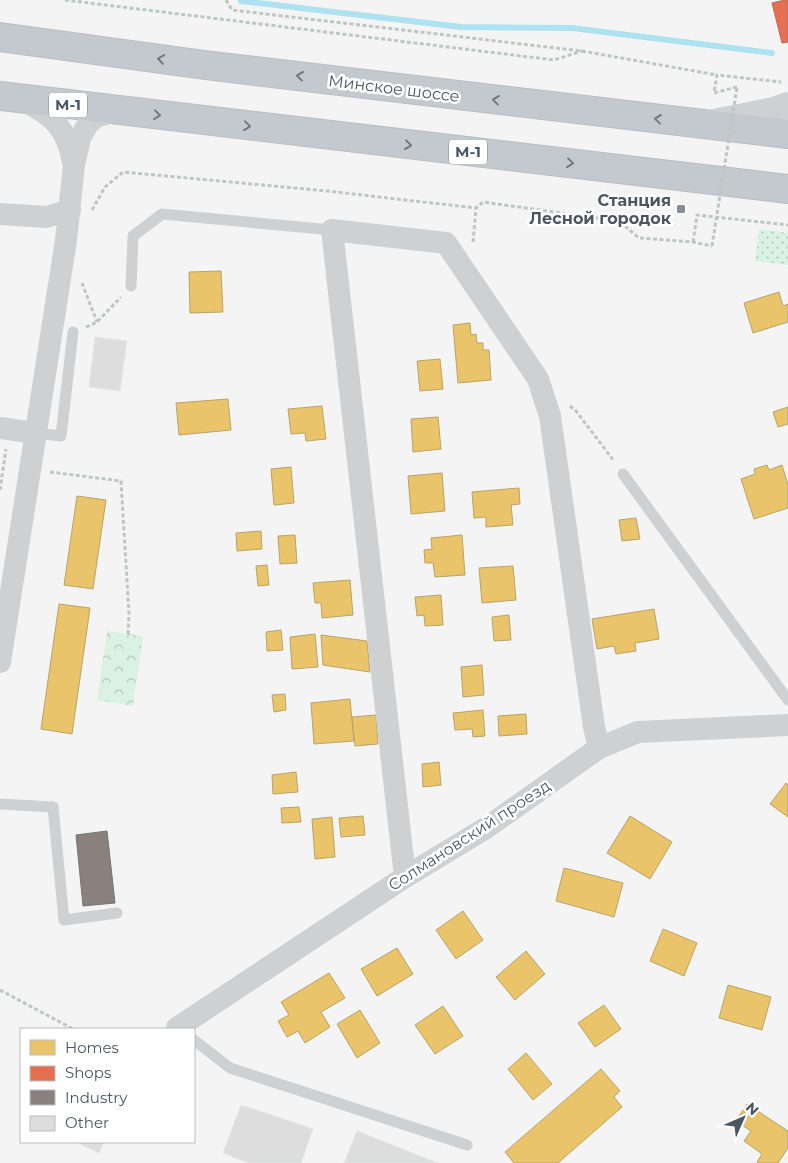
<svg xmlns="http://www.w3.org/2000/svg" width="788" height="1163" font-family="Montserrat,sans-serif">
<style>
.grass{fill:url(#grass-dots)}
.forest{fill:url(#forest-crowns)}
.homes{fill:#e9c46a;stroke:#b9a367}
.shops{fill:#e76f51;stroke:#b86856}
.industry{fill:#8a817c;stroke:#777474}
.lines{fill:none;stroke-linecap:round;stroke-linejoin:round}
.stream{stroke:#aee2f0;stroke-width:6}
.building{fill:#ddddde;stroke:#e5e6e7}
.trunk-casing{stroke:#b9bec3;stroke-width:30}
.path{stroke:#bcc7c4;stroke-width:3;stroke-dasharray:4 2.5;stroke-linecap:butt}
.service{stroke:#ced0d2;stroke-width:11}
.minor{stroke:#ced0d2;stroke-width:22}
.tertiary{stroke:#ced0d2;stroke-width:28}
.trunk{stroke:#c4c9cd;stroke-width:28}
.path-bridge{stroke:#bcc7c4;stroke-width:3;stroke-dasharray:4 2.5;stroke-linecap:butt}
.oneway{stroke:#6f7881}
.poi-dot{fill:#868d94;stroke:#fff;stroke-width:2}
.labels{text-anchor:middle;stroke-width:5;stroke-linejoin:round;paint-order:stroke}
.shield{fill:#fff;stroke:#808990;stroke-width:1}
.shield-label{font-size:15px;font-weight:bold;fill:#4a5661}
.street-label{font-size:16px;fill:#4a5661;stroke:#fff}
.poi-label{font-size:16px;font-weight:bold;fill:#4a5661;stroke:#fff;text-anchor:end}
</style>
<defs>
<pattern id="grass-dots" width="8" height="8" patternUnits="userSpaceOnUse" patternTransform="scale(1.25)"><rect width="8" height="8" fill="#d9f2e3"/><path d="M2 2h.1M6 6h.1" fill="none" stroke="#b2c7bb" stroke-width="1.8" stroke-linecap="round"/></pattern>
<pattern id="forest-crowns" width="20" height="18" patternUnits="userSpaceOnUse" patternTransform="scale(1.25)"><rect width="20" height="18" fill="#d9f2e3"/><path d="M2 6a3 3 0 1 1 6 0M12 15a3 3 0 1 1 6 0" fill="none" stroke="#b2c7bb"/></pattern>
</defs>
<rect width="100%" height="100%" fill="#f4f4f4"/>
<polygon class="grass" points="759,229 788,233 788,265 755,261"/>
<polygon class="forest" points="107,631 143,636 133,706 97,700"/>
<g class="homes">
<polygon points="221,271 223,312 190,313 189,272"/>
<polygon points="779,292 783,306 788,304 788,322 753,333 744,303"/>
<polygon points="470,323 471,335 476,334 477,343 483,343 483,350 489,350 491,380 458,383 453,325"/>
<polygon points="440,359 443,389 420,391 417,361"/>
<polygon points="228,399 231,430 179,435 176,403"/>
<polygon points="322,406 326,439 306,441 305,433 291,434 288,409"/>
<polygon points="788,407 788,424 778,427 773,412"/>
<polygon points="438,417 441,449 413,452 411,419"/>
<polygon points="767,465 769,470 782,465 788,485 788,508 754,519 741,479 755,474 754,469"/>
<polygon points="291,467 294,503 274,505 271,469"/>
<polygon points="442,473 445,511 411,514 408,476"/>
<polygon points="519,488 520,504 511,505 513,525 486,527 486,517 474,518 472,492"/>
<polygon points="77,496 106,500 93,589 64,585"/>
<polygon points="636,518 640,539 622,541 619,520"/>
<polygon points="261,531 262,549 237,551 236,533"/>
<polygon points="295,535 297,563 280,564 278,536"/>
<polygon points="462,535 465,575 435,577 433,563 425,563 424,550 432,549 431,538"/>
<polygon points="267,565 269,585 258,586 256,566"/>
<polygon points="513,566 516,600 482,603 479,568"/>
<polygon points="350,580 353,615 322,618 321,603 315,603 313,583"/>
<polygon points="441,595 443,625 425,626 424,615 417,616 415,597"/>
<polygon points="59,604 90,608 72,734 41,729"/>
<polygon points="654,609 659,639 635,643 636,651 616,654 614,646 597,649 592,619"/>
<polygon points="509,615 511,640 494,641 492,617"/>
<polygon points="281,630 283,650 267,651 266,632"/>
<polygon points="315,634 318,667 292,669 290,637"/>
<polygon points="321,635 367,641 370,672 323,665"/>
<polygon points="482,665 484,695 463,697 461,667"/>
<polygon points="285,694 286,710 274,712 272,695"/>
<polygon points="350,699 354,741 314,744 311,703"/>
<polygon points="483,710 485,736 473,737 472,729 455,730 453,713"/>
<polygon points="526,714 527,734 499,736 498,716"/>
<polygon points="376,715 378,744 355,746 352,717"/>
<polygon points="439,762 441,785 423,787 422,764"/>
<polygon points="296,772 298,792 273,794 272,775"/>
<polygon points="786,783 788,785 788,817 770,804"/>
<polygon points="299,807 301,822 282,823 281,808"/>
<polygon points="363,816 365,835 341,837 339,818"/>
<polygon points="630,816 672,842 650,879 607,853"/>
<polygon points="332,817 335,857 315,859 312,819"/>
<polygon points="564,868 623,883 614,917 556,901"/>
<polygon points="463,911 483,940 456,959 436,930"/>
<polygon points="663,929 697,943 684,976 650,961"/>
<polygon points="397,948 413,974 377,996 361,969"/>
<polygon points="526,951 545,974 515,1000 496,977"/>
<polygon points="329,973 345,998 321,1012 330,1027 305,1043 298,1031 287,1037 278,1021 289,1015 281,1002"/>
<polygon points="728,985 771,997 762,1030 719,1018"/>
<polygon points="604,1005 621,1029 595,1047 578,1023"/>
<polygon points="443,1006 463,1036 435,1054 415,1025"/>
<polygon points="360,1010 380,1043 357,1058 337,1024"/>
<polygon points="526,1053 552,1084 533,1100 508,1069"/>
<polygon points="601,1069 620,1091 614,1097 622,1107 558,1163 514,1163 505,1152"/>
<polygon points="747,1104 788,1131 788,1148 778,1163 759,1163 757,1162 762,1154 744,1141 751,1131 736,1121"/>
</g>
<polygon class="shops" points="785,0 788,0 788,42 782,43 772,3"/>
<polygon class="industry" points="107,831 115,903 83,906 76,835"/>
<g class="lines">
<polyline class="stream" points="241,1 461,27 572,28 772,53"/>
</g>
<g class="building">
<polygon points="95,337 127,341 120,391 89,387"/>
<polygon points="241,1105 313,1129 301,1163 249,1163 223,1153"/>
<polygon points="357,1131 438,1163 344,1163"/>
<polygon points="76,1142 104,1142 99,1153"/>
</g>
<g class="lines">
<defs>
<g id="trunk">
<polyline points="0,37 205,65 788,134"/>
<polyline points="0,96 788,189"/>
</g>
</defs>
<use href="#trunk" class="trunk-casing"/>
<g class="path">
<polyline points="65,0 554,60 582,51"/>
<polyline points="226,0 232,10 582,51 717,75"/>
<polyline points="737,87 714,93 717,75 781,82"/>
<polyline points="92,210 105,187 123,172 327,191 476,208 483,202 619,221 639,238 693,242 712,246"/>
<polyline points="473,242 476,208"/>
<polyline points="693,242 697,215 788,225"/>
<polyline points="82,283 97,322"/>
<polyline points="86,327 97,322 121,297"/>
<polyline points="570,406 576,411 614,461"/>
<polyline points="50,472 121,481 129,614 128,634"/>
<polyline points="0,490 6,449"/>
<polyline points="0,990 73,1029"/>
</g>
<g class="service">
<polyline points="131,286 133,236 162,214 332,230"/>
<polyline points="35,433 61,436 73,332"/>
<polyline points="623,474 788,700"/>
<polyline points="0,804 53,807 64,920 117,913"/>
<polyline points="194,1040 230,1068 467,1145"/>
</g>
<g class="minor">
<path d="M24,101c30,15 43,28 49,61"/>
<polyline points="0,214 46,217 70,210"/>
<polyline points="0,428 35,433"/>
<polyline points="0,662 66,240 74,165 80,138 88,124 96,117 115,111"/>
<polyline points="405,877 332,230 446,243 538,379 550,416 594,727 599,748"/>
<polyline points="177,1028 405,877 486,828 599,748 638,732 788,725"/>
</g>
<polyline class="tertiary" points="714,123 774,111 788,106"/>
<use href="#trunk" class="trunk"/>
<polyline class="path-bridge" points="712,246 737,87"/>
</g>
<defs><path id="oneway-chevron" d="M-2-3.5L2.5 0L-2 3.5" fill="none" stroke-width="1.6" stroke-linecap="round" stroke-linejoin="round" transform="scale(1.25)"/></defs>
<g class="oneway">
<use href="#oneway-chevron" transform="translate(161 59) rotate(-172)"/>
<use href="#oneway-chevron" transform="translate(300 76) rotate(-173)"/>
<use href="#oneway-chevron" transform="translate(496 100) rotate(-173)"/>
<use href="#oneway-chevron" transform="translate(157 115) rotate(7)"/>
<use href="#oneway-chevron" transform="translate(658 119) rotate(-173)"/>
<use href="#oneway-chevron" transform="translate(247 126) rotate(7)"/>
<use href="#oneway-chevron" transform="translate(408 145) rotate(7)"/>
<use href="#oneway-chevron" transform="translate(570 163) rotate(7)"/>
</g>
<rect class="poi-dot" x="676" y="204" width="10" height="10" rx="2.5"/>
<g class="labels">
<g class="shield">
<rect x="49" y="92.5" width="38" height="25" rx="4"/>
<rect x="449" y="139.5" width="38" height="25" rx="4"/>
</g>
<g class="shield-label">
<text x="68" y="110">М-1</text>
<text x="468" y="157">М-1</text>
</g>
<g class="street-label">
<text transform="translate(394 88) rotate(7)" y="6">Минское шоссе</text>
<text transform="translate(469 835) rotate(-33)" y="6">Солмановский проезд</text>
</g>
<g class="poi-label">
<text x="671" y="206">Станция<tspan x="671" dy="18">Лесной городок</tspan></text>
</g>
</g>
<rect x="20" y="1028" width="175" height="115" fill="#ffffff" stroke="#b7bbc0"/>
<rect x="30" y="1040" width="25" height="15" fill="#e9c46a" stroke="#b7bbc0"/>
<text x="65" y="1053" font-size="15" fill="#4a5661">Homes</text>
<rect x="30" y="1066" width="25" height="15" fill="#e76f51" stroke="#b7bbc0"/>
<text x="65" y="1078" font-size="15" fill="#4a5661">Shops</text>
<rect x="30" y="1090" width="25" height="15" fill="#8a817c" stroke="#b7bbc0"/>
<text x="65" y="1103" font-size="15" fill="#4a5661">Industry</text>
<rect x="30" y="1116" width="25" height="15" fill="#ddddde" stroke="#b7bbc0"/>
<text x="65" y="1128" font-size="15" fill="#4a5661">Other</text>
<g transform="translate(743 1118) rotate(45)" stroke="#ffffff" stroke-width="4" paint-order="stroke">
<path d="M0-4L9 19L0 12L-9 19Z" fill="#4a5661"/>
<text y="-8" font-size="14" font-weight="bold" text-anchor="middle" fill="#4a5661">N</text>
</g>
</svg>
